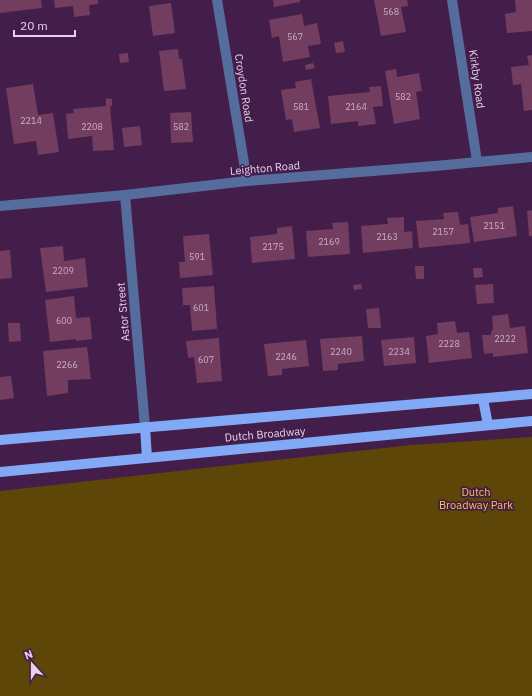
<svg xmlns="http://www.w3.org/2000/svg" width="532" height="696" font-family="'IBM Plex Sans',sans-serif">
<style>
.green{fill:#5e4508}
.building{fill:#723d5f}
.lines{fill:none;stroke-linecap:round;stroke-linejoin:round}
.minor{stroke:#556d9c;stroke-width:10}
.major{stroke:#81a9f5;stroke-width:10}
.labels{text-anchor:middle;stroke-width:3.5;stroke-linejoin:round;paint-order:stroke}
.number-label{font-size:9px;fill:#cbacc9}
.street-label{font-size:11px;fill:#e9d1ec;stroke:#441e4a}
.park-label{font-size:11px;fill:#f9c14c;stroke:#441e4a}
</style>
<rect width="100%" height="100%" fill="#441e4a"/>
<polygon class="green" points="532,437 532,696 0,696 0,491 411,445"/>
<g class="building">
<polygon points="0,0 41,0 42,8 0,13"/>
<polygon points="54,0 98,0 98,4 89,5 90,15 74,17 73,6 55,8"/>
<polygon points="273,0 300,0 300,2 274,7"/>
<polygon points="374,0 407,0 408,6 401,7 406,32 381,36"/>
<polygon points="515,0 532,0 532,31 507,33 505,14 516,12"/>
<polygon points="171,3 175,33 153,36 149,6"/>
<polygon points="302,14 304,26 317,23 321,44 308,46 310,57 283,62 279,36 272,38 269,20"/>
<polygon points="343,41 345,52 336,53 334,43"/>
<polygon points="178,49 179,59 182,59 186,89 164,91 159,51"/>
<polygon points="128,53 129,62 120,63 119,54"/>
<polygon points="532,55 532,110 524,111 521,84 513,85 511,67 529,65 527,56"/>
<polygon points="313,63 315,68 306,70 305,65"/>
<polygon points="396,69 397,77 419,73 422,91 416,92 420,119 394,124 385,71"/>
<polygon points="311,79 320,128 294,132 292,119 286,120 281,90 296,88 295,82"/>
<polygon points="33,84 38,115 53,113 59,152 38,155 36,141 14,144 6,88"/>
<polygon points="381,86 383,106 373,107 376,124 358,126 358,121 331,124 328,96 370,92 369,87"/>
<polygon points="106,98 112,99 112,106 110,106 114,150 93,151 92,136 68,139 66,114 74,113 73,109 106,106"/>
<polygon points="191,112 193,142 171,143 170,113"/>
<polygon points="140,126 142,145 124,147 122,128"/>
<polygon points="513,206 517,236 474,242 470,217 498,213 498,208"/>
<polygon points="532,210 532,236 529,236 527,211"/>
<polygon points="458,212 460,225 468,224 470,243 419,248 416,221 444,219 443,213"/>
<polygon points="404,217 404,232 412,231 413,248 363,253 361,226 388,224 387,218"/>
<polygon points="348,222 350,254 308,257 306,231 333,229 332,223"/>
<polygon points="292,226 295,259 252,263 250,237 277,234 277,228"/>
<polygon points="209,234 213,275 180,278 179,262 185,262 183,236"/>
<polygon points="63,246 64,261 85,258 88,287 46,292 40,248"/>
<polygon points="10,250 12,278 0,279 0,251"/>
<polygon points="415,266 424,266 424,279 416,279"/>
<polygon points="473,268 482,268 483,277 474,278"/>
<polygon points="361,284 362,289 354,290 353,285"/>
<polygon points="493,284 494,303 477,304 475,285"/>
<polygon points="214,286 217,329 192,331 190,305 183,305 182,288"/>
<polygon points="74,296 76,318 90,317 92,339 76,341 76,339 50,342 45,300"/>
<polygon points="379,308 381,328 368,328 366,309"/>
<polygon points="508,314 510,328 525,326 528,353 493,357 493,353 484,354 482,335 491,335 491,331 493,330 492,316"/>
<polygon points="455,321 457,333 469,332 472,358 429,363 426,336 438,334 437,323"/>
<polygon points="8,323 20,323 21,341 9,342"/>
<polygon points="362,336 364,361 338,364 338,370 323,371 320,339"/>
<polygon points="414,337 416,363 384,366 381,340"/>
<polygon points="219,338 222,381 197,383 194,357 188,358 186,341"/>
<polygon points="306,340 309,366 282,369 282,375 268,376 264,344"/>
<polygon points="87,347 91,379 68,380 68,393 47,396 43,351"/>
<polygon points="11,376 14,398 0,400 0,377"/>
</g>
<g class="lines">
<g class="minor">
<polyline points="217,0 247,181"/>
<polyline points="452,0 477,161"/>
<polyline points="125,195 145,427"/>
<polyline points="0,206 125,195 247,181 435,166 532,157"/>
</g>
<g class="major">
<polyline points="483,399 488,425"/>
<polyline points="145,427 147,458"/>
<polyline points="0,440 532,394"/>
<polyline points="0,472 532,421"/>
</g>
</g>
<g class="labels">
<g class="number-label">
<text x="391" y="15">568</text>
<text x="295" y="40">567</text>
<text x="403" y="100">582</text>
<text x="301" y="110">581</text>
<text x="356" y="110">2164</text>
<text x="31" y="124">2214</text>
<text x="92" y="130">2208</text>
<text x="181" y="130">582</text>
<text x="494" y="229">2151</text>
<text x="443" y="235">2157</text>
<text x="387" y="240">2163</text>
<text x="329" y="245">2169</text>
<text x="273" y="250">2175</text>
<text x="197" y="260">591</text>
<text x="63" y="274">2209</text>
<text x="201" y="311">601</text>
<text x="64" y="324">600</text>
<text x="505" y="342">2222</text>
<text x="449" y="347">2228</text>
<text x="341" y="355">2240</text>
<text x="399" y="355">2234</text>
<text x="286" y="360">2246</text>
<text x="206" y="363">607</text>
<text x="67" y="368">2266</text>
</g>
<g class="street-label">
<text transform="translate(477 79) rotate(82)" y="4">Kirkby Road</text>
<text transform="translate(244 88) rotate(81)" y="4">Croydon Road</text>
<text transform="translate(265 168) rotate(-5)" y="4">Leighton Road</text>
<text transform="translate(123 312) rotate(-95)" y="4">Astor Street</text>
<text transform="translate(265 434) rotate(-5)" y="4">Dutch Broadway</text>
</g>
<g class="park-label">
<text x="476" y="496">Dutch<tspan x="476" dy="13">Broadway Park</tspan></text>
</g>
</g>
<g transform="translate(32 664) rotate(339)" stroke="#441e4a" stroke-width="3" paint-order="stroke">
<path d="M0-3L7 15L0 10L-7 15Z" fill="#e9d1ec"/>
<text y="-6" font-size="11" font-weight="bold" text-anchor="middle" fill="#e9d1ec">N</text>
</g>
<path d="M14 30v6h61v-6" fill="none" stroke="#e9d1ec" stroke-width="2"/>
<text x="20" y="30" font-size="12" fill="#e9d1ec" stroke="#441e4a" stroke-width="3" paint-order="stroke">20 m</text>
</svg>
